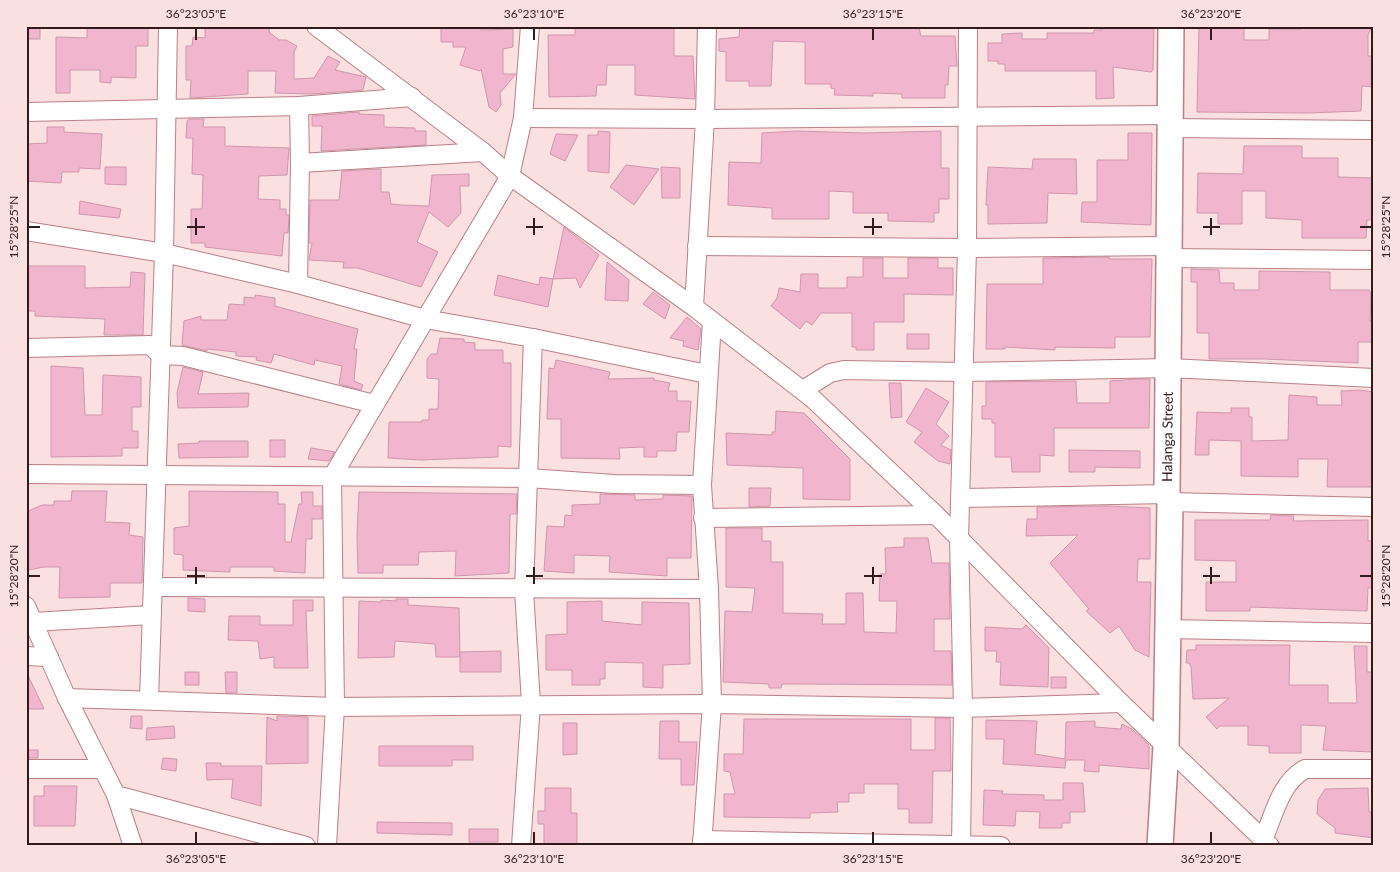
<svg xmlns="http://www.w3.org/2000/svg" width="1400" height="872" font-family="Lato,sans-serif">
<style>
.building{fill:#f1b6cd;stroke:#ce96ac}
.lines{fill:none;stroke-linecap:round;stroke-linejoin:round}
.street-casing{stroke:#ba7f84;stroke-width:20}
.secondary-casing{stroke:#ba7f84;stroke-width:28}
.street{stroke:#fff;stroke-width:18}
.secondary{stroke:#fff;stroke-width:25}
.ticks{fill:none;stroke:#321b1d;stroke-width:2}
.labels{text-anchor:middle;stroke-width:4;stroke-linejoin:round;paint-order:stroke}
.street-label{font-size:14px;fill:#321b1d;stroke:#fbe0e2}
.neatline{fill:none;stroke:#321b1d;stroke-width:2}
.ticks-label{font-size:12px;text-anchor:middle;fill:#321b1d}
</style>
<rect width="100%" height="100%" fill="#fbe0e2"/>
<g class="building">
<rect x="28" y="26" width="12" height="13"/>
<polygon points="87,26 148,26 148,46 136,46 136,78 111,77 111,83 100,82 100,70 70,70 70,93 56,93 56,37 87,38"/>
<polygon points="205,26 270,26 269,32 279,40 286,40 297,46 294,52 294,79 314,78 328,56 340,62 335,70 366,77 363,90 312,94 275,93 276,71 248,71 248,94 190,98 191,80 186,80 186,46 192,46 193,37 205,38"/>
<polygon points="441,26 481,26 481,30 513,29 513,47 503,49 503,74 516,74 500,93 501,105 496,112 489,107 481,69 480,71 460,65 466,47 453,47 453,42 441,42"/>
<polygon points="575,26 674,26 674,56 693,56 695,99 635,95 635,65 607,65 606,85 597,85 596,96 549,97 548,35 575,35"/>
<polygon points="740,26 919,28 921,36 955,36 957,66 949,66 948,85 945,85 945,98 902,98 902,94 873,93 873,96 834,95 835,89 831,88 831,84 805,84 805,42 773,41 771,86 749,86 749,81 726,81 726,52 719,51 719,39 739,37"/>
<polygon points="1199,26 1244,26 1244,40 1269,40 1269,29 1302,29 1302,26 1372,26 1368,35 1368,56 1374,56 1374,87 1362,86 1361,111 1308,113 1197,112"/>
<polygon points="1103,28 1154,28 1153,70 1151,72 1113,67 1114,98 1096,99 1096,71 1005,71 1005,64 998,64 998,61 988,61 988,43 1002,43 1002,34 1022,33 1022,39 1047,39 1047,33 1094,33 1094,30 1102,30"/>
<polygon points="359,112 359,114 384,115 384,127 415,128 415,131 426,131 426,145 321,151 322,126 312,126 312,116"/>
<polygon points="189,119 204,119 203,127 225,127 225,146 289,148 287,175 259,176 258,199 280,200 280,209 286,209 286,215 289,215 288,233 284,233 282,256 205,247 205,243 191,243 191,209 202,209 203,175 192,174 193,138 186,138 187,121"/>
<polygon points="47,127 64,127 64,132 102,134 100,169 79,168 79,172 62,172 61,183 26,181 26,144 47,143"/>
<polygon points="598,131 610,132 609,173 588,171 588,135 598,135"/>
<polygon points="796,131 864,133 941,131 941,168 949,168 949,199 939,199 939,213 934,213 934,222 888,221 888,213 853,213 853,192 829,191 829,219 772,219 772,208 728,205 729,162 761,163 762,133"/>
<polygon points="1128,133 1152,133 1151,225 1081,222 1082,202 1097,202 1097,160 1128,160"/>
<polygon points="556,134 578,135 565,161 550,154"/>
<polygon points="1244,146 1302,146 1302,158 1338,158 1338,177 1374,178 1374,220 1367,220 1366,238 1302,238 1302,220 1266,218 1266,191 1242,191 1242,224 1218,224 1218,213 1197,213 1198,173 1243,174"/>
<polygon points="1033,159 1076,159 1077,194 1048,193 1047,223 988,224 988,205 986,205 988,167 1032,169"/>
<polygon points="626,165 659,169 634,205 610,187"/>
<polygon points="105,167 126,167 126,185 105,184"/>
<polygon points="661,167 680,168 680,198 662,198"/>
<polygon points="381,169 381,192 389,192 391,204 401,205 429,206 432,175 469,174 469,186 460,186 461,213 448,227 429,212 417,242 438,252 421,287 358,268 343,268 344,262 309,260 312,243 309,243 310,200 339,200 342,171"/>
<polygon points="80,201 121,209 119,218 79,214"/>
<polygon points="564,227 599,255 580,288 576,278 553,279"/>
<polygon points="1109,257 1109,259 1152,259 1150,337 1115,337 1115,348 1055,347 1055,350 1005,347 1005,349 986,349 987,284 1043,284 1043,258"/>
<polygon points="863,258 883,258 883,278 908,278 908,258 938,258 938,268 953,268 953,295 904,294 904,322 874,322 874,350 856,350 856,347 852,347 852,313 821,313 812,325 806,321 800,329 771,306 777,298 779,288 800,292 801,274 818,274 818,288 847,288 847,277 863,277"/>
<polygon points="607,262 629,280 628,301 605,300"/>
<polygon points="26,266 85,266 85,288 130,287 131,272 145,273 143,335 104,335 105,319 35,316 35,311 26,311"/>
<polygon points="1191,269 1219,270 1220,283 1234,283 1234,290 1259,290 1259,271 1330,272 1330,290 1369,290 1371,294 1370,321 1374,321 1374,342 1358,342 1358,363 1264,359 1209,359 1209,333 1197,333 1197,282 1191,282"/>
<polygon points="498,275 539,285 540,277 553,279 548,307 494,295"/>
<polygon points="653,292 670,305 665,319 643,304"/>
<polygon points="255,295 275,298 275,306 358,329 354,349 357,349 354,381 363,385 361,390 339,384 342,366 315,360 314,365 274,354 271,363 256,360 257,357 236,356 236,352 207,349 207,351 182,345 184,321 201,316 201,320 227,320 229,304 244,305 244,297 255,298"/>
<polygon points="687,317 701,329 698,350 683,346 684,341 670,338"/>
<rect x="907" y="334" width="22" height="15"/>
<polygon points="440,338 464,339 464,342 475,343 475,350 503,350 503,363 511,363 511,447 498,446 498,457 421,460 388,458 389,422 422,422 422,420 429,420 429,409 438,409 439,379 427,378 427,359 431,354 437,354"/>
<polygon points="556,360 610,372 608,379 654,378 654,380 670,383 668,391 677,391 677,401 691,401 689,432 677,432 676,451 657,451 657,457 644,457 644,447 619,448 620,459 561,458 561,419 547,419 549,368 554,369"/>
<polygon points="51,366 83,368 85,415 102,415 103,375 141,377 141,407 132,407 132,431 138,431 138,448 122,448 122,456 51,457"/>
<polygon points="183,367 203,372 198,394 249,393 248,407 178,408 177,393"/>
<polygon points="1138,379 1150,379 1149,428 1054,428 1054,456 1040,455 1040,472 1012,472 1011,457 995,457 995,423 992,423 992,419 982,419 982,406 986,406 986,382 1076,381 1077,403 1110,403 1110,381"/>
<polygon points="889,383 901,383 902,417 891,418"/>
<polygon points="926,388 949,402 936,424 949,436 941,445 951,450 950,464 938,461 914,442 922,432 906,422"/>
<polygon points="1360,390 1374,392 1374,487 1327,487 1328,459 1298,459 1298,477 1241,476 1241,441 1209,440 1209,455 1195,455 1197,412 1231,413 1231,408 1249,408 1249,417 1252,417 1252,441 1288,440 1289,395 1317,397 1317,405 1342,405 1341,391"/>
<polygon points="776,411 804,413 850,459 850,500 803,499 803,468 727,465 726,433 772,435 772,432 775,432"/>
<rect x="270" y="440" width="15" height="17"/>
<polygon points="199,441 248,441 248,457 179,458 178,444 199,443"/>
<polygon points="311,448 335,452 329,461 308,459"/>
<polygon points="1069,450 1140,451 1140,468 1095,467 1095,472 1069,472"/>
<polygon points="749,488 771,488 770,506 749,507"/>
<polygon points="72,491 107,491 105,522 130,523 129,535 143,537 142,583 110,583 110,597 59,598 60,567 44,567 28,570 26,562 26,512 42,505 54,505 54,501 71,501"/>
<polygon points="189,491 278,492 278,504 285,504 285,542 291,542 299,504 302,504 301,492 313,492 313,506 322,506 322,519 312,519 312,539 306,539 305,573 274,571 274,567 230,567 230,572 183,570 183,555 174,554 174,528 189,526"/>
<polygon points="359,492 517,494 516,514 510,514 509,573 455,576 456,551 419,552 418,565 383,565 383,573 358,573 357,535"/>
<polygon points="600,494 635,495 635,500 663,499 663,495 692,496 691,558 667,558 667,576 609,572 610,556 574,555 574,573 544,571 547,526 564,527 565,515 572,516 572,505 600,504"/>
<polygon points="1108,506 1150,508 1150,559 1138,559 1137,582 1151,582 1149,657 1135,650 1119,626 1110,633 1086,611 1089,609 1050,563 1078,535 1026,536 1027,519 1037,519 1037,507"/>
<polygon points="1271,515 1294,516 1293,521 1368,520 1368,541 1374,541 1374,588 1368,588 1367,611 1250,607 1250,611 1206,611 1206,582 1236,582 1236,561 1195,560 1195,520 1270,520"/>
<polygon points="726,528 762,528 762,541 771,541 771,562 783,562 783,613 823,614 822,624 846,624 846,593 863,593 864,632 896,633 897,601 879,601 880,574 886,574 885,548 904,547 904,538 928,538 932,563 949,563 950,619 934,619 934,651 951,651 952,685 800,684 782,684 781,688 769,688 769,684 723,682 725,611 752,612 755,588 726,587"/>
<polygon points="188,598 205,599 205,612 188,611"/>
<polygon points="396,599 408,599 408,605 459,608 460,657 436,657 435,644 395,641 394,657 358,658 359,601 381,602 381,600 396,601"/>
<polygon points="293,600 313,600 313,611 306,611 308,668 274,668 274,657 260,659 258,641 228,640 229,616 260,616 260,625 293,625"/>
<polygon points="602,601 602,621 642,625 642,602 689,603 690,664 663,665 663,688 643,687 643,663 605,662 605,679 600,679 600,685 572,685 572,670 546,670 546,635 567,634 567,602"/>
<polygon points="1026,625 1049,648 1048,687 1000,685 1001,662 996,662 997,651 985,651 985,627 1022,629"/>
<polygon points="1196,645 1290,645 1289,685 1328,685 1328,703 1357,703 1354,646 1367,646 1367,672 1373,672 1373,752 1323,750 1326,726 1301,725 1301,753 1269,753 1269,746 1248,745 1248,726 1220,726 1217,729 1206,717 1229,698 1193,699 1191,667 1189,663 1186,663 1187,650 1196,650"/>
<polygon points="501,651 501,672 460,672 460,652"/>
<polygon points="26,671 44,709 26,709"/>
<rect x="185" y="672" width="14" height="13"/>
<polygon points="225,672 237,672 237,693 226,693"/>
<rect x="1051" y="677" width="15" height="11"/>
<polygon points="131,716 142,716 142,729 130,728"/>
<polygon points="277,716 308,717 308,763 266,764 267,717 277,721"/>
<polygon points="935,718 950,718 951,769 951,771 933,771 932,823 909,823 909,809 898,809 898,784 864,784 864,793 849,793 849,802 837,802 838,812 810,813 810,818 724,817 724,794 735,794 730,772 724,771 724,754 743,754 744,719 911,719 911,750 935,750"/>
<polygon points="986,720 1037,721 1035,754 1065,759 1066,722 1095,721 1095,727 1121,729 1122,724 1132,729 1149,745 1149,769 1099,765 1099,772 1084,771 1085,760 1066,760 1065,768 1003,764 1004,739 986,739"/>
<polygon points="660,721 679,721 679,742 697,742 694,785 681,785 681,759 659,759"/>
<polygon points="563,723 577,723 577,754 563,755"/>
<polygon points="174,726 175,738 146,740 147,728"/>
<polygon points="379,746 473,746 473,760 452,760 452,766 379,766"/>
<rect x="26" y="750" width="12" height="8"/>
<polygon points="163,758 177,759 176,771 161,769"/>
<polygon points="206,763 221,763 221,766 262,766 261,806 231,798 233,779 207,780"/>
<polygon points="1063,783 1083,783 1085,812 1070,812 1070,823 1062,823 1062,828 1039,828 1040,812 1016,811 1015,826 983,825 984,790 1003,791 1002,794 1044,795 1044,800 1063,800"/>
<polygon points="44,786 77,786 75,826 34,826 34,796 44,796"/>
<polygon points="545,788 571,788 571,813 577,813 577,846 544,846 544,824 538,824 538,811 545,811"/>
<polygon points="1368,788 1369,812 1374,812 1374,838 1335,833 1335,828 1317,814 1318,800 1325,789"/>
<polygon points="377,822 452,823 452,835 377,833"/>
<rect x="469" y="829" width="29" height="13"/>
</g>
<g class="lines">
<defs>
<g id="street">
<polyline points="316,26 483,152 510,176 694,307 812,398 936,515 1121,703 1270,846"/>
<polyline points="26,112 299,106 412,97"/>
<polyline points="523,118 705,119 1169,115"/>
<polyline points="1171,128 1374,130"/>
<polyline points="300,163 483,152"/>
<polyline points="26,231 164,253 298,284 425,319 533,338 707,374"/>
<polyline points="697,246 967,248 1169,246"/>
<polyline points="1169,258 1374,260"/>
<polyline points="298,284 300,163 299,106"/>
<polyline points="694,307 705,119 707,26"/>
<polyline points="26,348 150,345 161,355 183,356 374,404"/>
<polyline points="803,390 830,373 844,370 963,372 1169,368 1374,378"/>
<polyline points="26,474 528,478 614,484 702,485"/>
<polyline points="962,498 1167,494"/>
<polyline points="1170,502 1374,507"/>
<polyline points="703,518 936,515"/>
<path d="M153,587c185,0 370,3 556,2"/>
<polyline points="26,606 67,698 116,795 133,846"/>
<polyline points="33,622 151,615"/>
<polyline points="1166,629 1374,633"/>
<polyline points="26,656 49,657"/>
<polyline points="67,698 335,707 712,704 963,708 1121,703"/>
<polyline points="149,700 164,253 168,26"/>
<polyline points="26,769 103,769"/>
<polyline points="116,795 306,846"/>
<polyline points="702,840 1001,846"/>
<path d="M1263,840c11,-25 17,-57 42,-71h69"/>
<polyline points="327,846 335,707 332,477 510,176 523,118 530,26"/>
<polyline points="521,846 531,704 524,590 533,338"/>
<polyline points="702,846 712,704 709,589 702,485 712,321"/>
<polyline points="961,846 963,708 959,539 967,248 968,26"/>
</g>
<g id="secondary">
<path id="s1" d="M1160,846l6,-100 4,-244 -3,-8 4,-468"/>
</g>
</defs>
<use href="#street" class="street-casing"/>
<use href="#secondary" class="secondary-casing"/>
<use href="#street" class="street"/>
<use href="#secondary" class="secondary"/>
</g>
<path class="ticks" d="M196,28v12M534,28v12M873,28v12M1211,28v12M196,218v17M534,218v17M873,218v17M1211,218v17M28,227h12M187,227h18M526,227h17M864,227h18M1203,227h17M1360,227h12M196,567v17M534,567v17M873,567v17M1211,567v17M28,576h12M187,576h18M526,576h17M864,576h18M1203,576h17M1360,576h12M196,832v12M534,832v12M873,832v12M1211,832v12"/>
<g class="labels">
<g class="street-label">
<text dy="5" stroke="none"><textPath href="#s1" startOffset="410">Halanga Street</textPath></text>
</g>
</g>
<rect width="1400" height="872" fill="none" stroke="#fbe0e2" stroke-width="55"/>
<rect x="28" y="28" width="1344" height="816" class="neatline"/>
<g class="ticks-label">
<text x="196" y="18">36°23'05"E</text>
<text x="534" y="18">36°23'10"E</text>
<text x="873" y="18">36°23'15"E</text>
<text x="1211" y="18">36°23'20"E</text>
<text transform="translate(14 227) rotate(-90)" y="4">15°28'25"N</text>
<text transform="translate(1386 227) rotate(-90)" y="4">15°28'25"N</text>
<text transform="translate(14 576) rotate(-90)" y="4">15°28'20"N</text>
<text transform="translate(1386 576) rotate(-90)" y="4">15°28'20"N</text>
<text x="196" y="863">36°23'05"E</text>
<text x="534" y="863">36°23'10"E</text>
<text x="873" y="863">36°23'15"E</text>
<text x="1211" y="863">36°23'20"E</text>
</g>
</svg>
